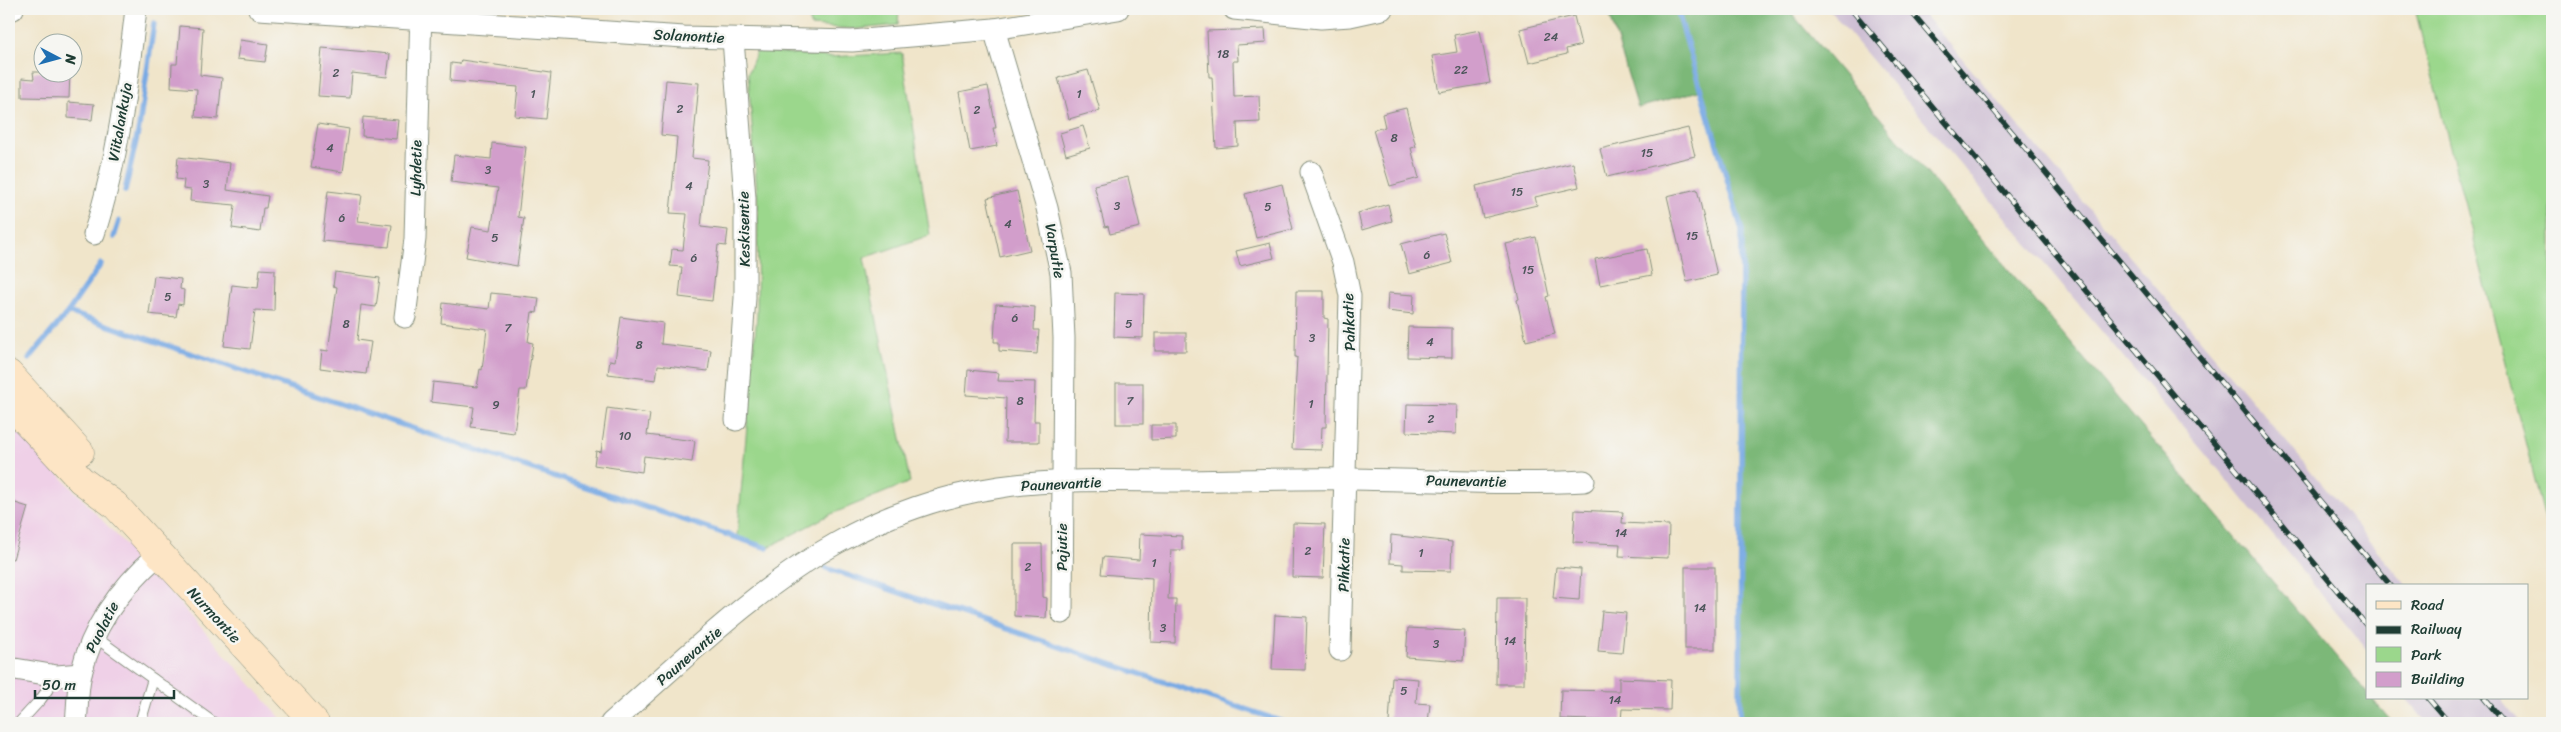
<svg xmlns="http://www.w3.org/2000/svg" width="2561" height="732" font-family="Sriracha,sans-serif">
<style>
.built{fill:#efd0e7}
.industrial{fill:#cdbed3}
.green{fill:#9bd78c;stroke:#5d8a60}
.forest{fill:#7cb878;stroke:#4e7a56}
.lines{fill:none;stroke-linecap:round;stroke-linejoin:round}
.stream{stroke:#79aae4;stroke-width:5.5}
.building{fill:#d29ecb}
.lane-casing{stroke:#88917f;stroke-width:12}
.street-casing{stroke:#88917f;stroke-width:23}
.secondary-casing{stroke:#88917f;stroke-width:29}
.lane{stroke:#fff;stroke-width:10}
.street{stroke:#fff;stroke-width:21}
.secondary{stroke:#fde5c5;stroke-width:28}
.rail-casing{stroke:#1f3d34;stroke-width:5.5}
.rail{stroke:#f6f6f2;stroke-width:4;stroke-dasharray:11;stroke-linecap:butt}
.labels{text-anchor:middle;stroke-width:5;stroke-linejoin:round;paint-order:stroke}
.number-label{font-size:12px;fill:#4c555a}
.street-label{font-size:15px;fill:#1f3d34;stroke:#f6f6f2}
</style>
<rect width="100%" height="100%" fill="#f6f6f2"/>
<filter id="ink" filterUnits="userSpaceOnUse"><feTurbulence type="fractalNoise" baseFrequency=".02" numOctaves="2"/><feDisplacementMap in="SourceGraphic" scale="10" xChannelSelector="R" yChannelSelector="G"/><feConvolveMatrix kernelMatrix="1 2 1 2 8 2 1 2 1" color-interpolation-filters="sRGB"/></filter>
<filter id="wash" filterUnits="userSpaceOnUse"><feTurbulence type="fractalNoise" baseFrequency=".0096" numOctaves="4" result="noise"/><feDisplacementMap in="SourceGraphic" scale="20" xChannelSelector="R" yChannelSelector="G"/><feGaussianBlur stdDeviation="1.12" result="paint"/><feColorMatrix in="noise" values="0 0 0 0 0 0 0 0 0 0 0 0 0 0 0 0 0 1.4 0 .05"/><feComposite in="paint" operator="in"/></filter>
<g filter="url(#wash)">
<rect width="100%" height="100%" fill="#f0e5ca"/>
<polygon class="built" points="9,422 162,583 285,723 9,723"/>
<g class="industrial">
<polygon points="1829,9 1920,9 2264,415 2407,586 2367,586 2367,650 2229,482"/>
<polygon points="2406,698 2501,698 2522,723 2427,723"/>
</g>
<g class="green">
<polygon points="810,9 899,9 898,25 857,29 810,26"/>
<polygon points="2415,9 2552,9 2552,547"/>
<polygon points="757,51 829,57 902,53 930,235 864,258 910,482 829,515 767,548 737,537 757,315 758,204 748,73"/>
</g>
<polygon class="forest" points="1608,9 1788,9 2367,693 2367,698 2371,698 2393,723 1740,723 1742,230 1702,90 1638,108"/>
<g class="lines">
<g class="stream">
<polyline points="1677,9 1742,230 1740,723"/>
<polyline points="125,191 139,127 154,23"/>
<polyline points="114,237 119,221"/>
<polyline points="68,312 767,548"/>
<polyline points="29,359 68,312 101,264"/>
<polyline points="826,568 1286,723"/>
</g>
</g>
<g id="blocks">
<g class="building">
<polygon points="1574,16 1581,45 1566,49 1567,54 1529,63 1520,29"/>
<polygon points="180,26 203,28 200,75 222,78 218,119 195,117 197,89 171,87 172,64 177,64"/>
<polygon points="1265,29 1266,43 1237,45 1238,61 1233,61 1234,97 1259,96 1260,122 1237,123 1238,146 1216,148 1212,77 1209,77 1207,31"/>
<polygon points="1480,30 1490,83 1439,92 1432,56 1457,52 1454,35"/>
<polygon points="240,40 268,44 265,62 237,59"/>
<polygon points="322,48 390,54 387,77 352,73 350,98 318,96"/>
<polygon points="461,60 551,73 546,119 515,116 518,87 450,81 451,63 460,64"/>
<polygon points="1088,70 1100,110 1069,119 1058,78"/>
<polygon points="33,72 70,72 69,98 22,97 22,78 34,79"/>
<polygon points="666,80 699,83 692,158 708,160 701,227 728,230 726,246 718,245 712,301 679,297 682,267 670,266 672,249 683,250 687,214 670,213 677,137 661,135"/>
<polygon points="988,86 996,128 993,128 997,146 970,151 959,92"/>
<polygon points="68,102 94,104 92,120 68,118"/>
<polygon points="1406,108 1416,147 1411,148 1419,178 1390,186 1373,130 1385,127 1382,114"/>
<polygon points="363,117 398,120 396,139 362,136"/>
<polygon points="318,124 349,129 343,172 311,167"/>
<polygon points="1083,126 1090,148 1066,155 1060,133"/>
<polygon points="1688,128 1695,156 1607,177 1600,149"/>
<polygon points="492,143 526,147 518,217 524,218 517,266 466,257 472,227 491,230 498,188 451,182 454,155 491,159"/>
<polygon points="178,157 230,163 227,190 268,196 266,208 263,208 260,232 232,228 235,205 190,201 191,190 183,189 184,180 176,179"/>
<polygon points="1573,163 1579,187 1535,197 1537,205 1483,218 1476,186"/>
<polygon points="1128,177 1140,227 1110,234 1108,226 1105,227 1094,185"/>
<polygon points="1282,184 1293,229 1256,238 1245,194"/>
<polygon points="1697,189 1717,275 1687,282 1667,196"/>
<polygon points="328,191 362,195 358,221 392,225 389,247 322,241"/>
<polygon points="1017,191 1030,250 1000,257 987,198"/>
<polygon points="1388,204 1392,221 1362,230 1358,213"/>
<polygon points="1444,233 1452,263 1409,274 1401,244"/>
<polygon points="1536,237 1549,296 1546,297 1555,334 1526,341 1517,300 1519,299 1506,244"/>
<polygon points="1270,243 1274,258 1240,266 1236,251"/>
<polygon points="1647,249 1652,275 1600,285 1595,259"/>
<polygon points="260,269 275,270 274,311 255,310 250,349 224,346 232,285 258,288"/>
<polygon points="335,272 380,278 376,307 361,305 357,340 371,342 366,374 320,368 322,350 328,351 337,287 333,286"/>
<polygon points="154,276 181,279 180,289 184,290 183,305 178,304 176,317 149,314"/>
<polygon points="1296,291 1324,291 1324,318 1328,319 1326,427 1322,427 1321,450 1292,449 1297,357 1295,357"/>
<polygon points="491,293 539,298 537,313 532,312 528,342 533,343 526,390 520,390 514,433 471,427 474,407 431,402 433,382 477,387 480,369 482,370 487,329 441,323 443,303 489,309"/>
<polygon points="1115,293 1144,294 1143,338 1114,337"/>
<polygon points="1388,293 1414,295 1413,314 1387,311"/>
<polygon points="996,304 1035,307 1034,330 1039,330 1037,354 999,351 999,342 994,342"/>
<polygon points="621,317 663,323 661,344 711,350 708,371 658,365 656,380 608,374 610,360 615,361"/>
<polygon points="1408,327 1452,328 1452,358 1407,357"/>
<rect x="1155" y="333" width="31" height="18"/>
<polygon points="968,370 999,373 998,381 1035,382 1034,421 1039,421 1039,442 1005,442 1006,398 966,395"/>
<rect x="1116" y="383" width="27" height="41"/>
<polygon points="1407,404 1457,405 1456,434 1406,432"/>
<polygon points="607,408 650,414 647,435 695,441 692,462 644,456 642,472 594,465 596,451 601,452"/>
<polygon points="1151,425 1176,425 1176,439 1151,440"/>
<polygon points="9,501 28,507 13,559 9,558"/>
<polygon points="1575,510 1623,512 1622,523 1669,525 1668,558 1619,556 1620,544 1573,542"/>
<polygon points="1293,523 1325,524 1323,578 1292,577"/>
<polygon points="1140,534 1182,536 1182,550 1171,550 1168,599 1176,599 1175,643 1151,642 1152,578 1101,574 1103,557 1139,560"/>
<polygon points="1391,535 1452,542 1451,571 1403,570 1403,564 1390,563"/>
<polygon points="1014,544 1042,544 1043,597 1047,598 1046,618 1014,616"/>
<polygon points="1556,567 1581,569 1579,600 1553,598"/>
<rect x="1685" y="567" width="30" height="82"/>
<polygon points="1497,598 1525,598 1524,684 1496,684"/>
<polygon points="1602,611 1626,613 1622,653 1598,651"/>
<polygon points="1275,615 1307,617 1305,670 1272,669"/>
<polygon points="1408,628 1465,631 1463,661 1406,657"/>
<polygon points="1392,677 1418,679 1416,703 1430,704 1428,723 1389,723"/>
<polygon points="1619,678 1671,680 1670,710 1622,709 1621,721 1560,719 1561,690 1619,691"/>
</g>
</g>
</g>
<g filter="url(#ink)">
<use href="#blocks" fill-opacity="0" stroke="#88917f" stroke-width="1"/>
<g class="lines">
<defs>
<g id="lane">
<polyline points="95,637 214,723"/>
<polyline points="19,723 41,699 57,676"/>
<polyline points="140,723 153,679"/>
</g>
<g id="street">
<polyline points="9,9 13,9"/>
<polyline points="259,9 684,37 852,41 994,29 1118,9"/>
<polyline points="1234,9 1321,18 1350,16 1382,9"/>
<polyline points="994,29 1047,208 1061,273 1064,338 1062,613"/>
<polyline points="733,39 745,198 745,298 736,420"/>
<polyline points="1311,172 1343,262 1350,296 1340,650"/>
<path d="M94,234c24,-73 33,-149 42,-225"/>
<polyline points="405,317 415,239 421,9"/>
<polyline points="9,668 57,676 81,674"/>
<path d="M76,723c2,-16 1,-34 5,-49 11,-48 41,-88 78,-120"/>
<path d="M611,723c70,-61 145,-135 226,-180 48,-28 108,-48 163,-56 61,-9 123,-6 184,-6 56,-1 112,-3 168,-2 77,1 155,6 232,2"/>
</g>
<g id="secondary">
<polyline points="9,374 80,452"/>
<polyline points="9,403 81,480 115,505 315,723"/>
</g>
</defs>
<use href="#lane" class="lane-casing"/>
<use href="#street" class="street-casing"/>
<use href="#secondary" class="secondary-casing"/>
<use href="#lane" class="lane"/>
<use href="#street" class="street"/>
<use href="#secondary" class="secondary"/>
<defs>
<g id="rail">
<polyline points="1851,9 2367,626"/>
<polyline points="1909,9 2391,586"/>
<polyline points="2428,698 2449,723"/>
<polyline points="2484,698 2505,723"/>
</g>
</defs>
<use href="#rail" class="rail-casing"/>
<use href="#rail" class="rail"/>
</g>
</g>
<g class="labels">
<g class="number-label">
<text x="1551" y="41">24</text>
<text x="1223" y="58">18</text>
<text x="1461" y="74">22</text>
<text x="336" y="77">2</text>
<text x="533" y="98">1</text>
<text x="1079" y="98">1</text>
<text x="680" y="113">2</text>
<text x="977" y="114">2</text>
<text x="1394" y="142">8</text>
<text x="330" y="152">4</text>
<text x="1647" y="157">15</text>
<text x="488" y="174">3</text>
<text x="206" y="188">3</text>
<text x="689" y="190">4</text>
<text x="1517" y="196">15</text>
<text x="1117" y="210">3</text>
<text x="1268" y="211">5</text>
<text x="342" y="222">6</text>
<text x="1008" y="228">4</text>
<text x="1692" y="240">15</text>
<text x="495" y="242">5</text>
<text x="1427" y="259">6</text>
<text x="694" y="262">6</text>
<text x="1528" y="274">15</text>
<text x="168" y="301">5</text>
<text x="1015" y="322">6</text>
<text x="346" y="328">8</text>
<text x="1129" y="328">5</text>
<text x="508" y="332">7</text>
<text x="1312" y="342">3</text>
<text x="1430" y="346">4</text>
<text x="639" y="349">8</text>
<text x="1020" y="405">8</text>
<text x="1130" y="405">7</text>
<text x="1311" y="408">1</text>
<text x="496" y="409">9</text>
<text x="1431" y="423">2</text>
<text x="625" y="440">10</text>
<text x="1621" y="537">14</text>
<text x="1308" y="555">2</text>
<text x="1421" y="557">1</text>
<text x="1154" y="567">1</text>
<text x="1028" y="571">2</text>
<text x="1700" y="612">14</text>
<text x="1163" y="632">3</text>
<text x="1510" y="645">14</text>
<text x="1436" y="648">3</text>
<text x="1404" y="695">5</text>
<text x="1615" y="704">14</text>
</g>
<g class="street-label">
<text transform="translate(689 36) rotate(3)" y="5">Solanontie</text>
<text transform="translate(120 122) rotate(-80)" y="5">Viitalankuja</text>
<text transform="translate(416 168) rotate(-89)" y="5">Lyhdetie</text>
<text transform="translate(744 229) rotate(-91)" y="5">Keskisentie</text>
<text transform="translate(1055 251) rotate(80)" y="5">Varputie</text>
<text transform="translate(1349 322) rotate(-92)" y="5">Pahkatie</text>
<text transform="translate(1466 481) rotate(1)" y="5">Paunevantie</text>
<text transform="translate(1061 484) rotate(-3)" y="5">Paunevantie</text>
<text transform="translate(1062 547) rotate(-90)" y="5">Pajutie</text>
<text transform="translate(1344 565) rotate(-89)" y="5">Pihkatie</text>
<text transform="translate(214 615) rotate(47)" y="5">Nurmontie</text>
<text transform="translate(102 627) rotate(-63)" y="5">Puolatie</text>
<text transform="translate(689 656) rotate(-41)" y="5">Paunevantie</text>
</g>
</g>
<rect width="2561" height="732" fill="none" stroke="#f6f6f2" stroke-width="30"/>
<rect x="2366" y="584" width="162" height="115" fill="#f6f6f2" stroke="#a0aca6"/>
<rect x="2376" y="601" width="25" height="8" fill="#fde5c5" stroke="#a0aca6"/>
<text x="2411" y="610" font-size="15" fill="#1f3d34">Road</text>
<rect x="2376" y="626" width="25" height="8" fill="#1f3d34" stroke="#a0aca6"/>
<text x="2411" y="634" font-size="15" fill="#1f3d34">Railway</text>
<rect x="2376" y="647" width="25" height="15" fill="#9bd78c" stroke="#a0aca6"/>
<text x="2411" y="660" font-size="15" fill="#1f3d34">Park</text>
<rect x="2376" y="672" width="25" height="15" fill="#d29ecb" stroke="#a0aca6"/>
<text x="2411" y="684" font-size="15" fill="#1f3d34">Building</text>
<g transform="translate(58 58) rotate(96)"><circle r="24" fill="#f6f6f2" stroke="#a0aca6"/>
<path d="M0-4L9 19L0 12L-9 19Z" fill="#1f6fb2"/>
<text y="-8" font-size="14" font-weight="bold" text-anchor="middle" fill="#1f3d34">N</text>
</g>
<path d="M35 690v8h139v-8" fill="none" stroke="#1f3d34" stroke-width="2.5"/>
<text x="42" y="690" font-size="15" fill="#1f3d34" stroke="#f6f6f2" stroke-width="4" paint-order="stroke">50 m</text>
</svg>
